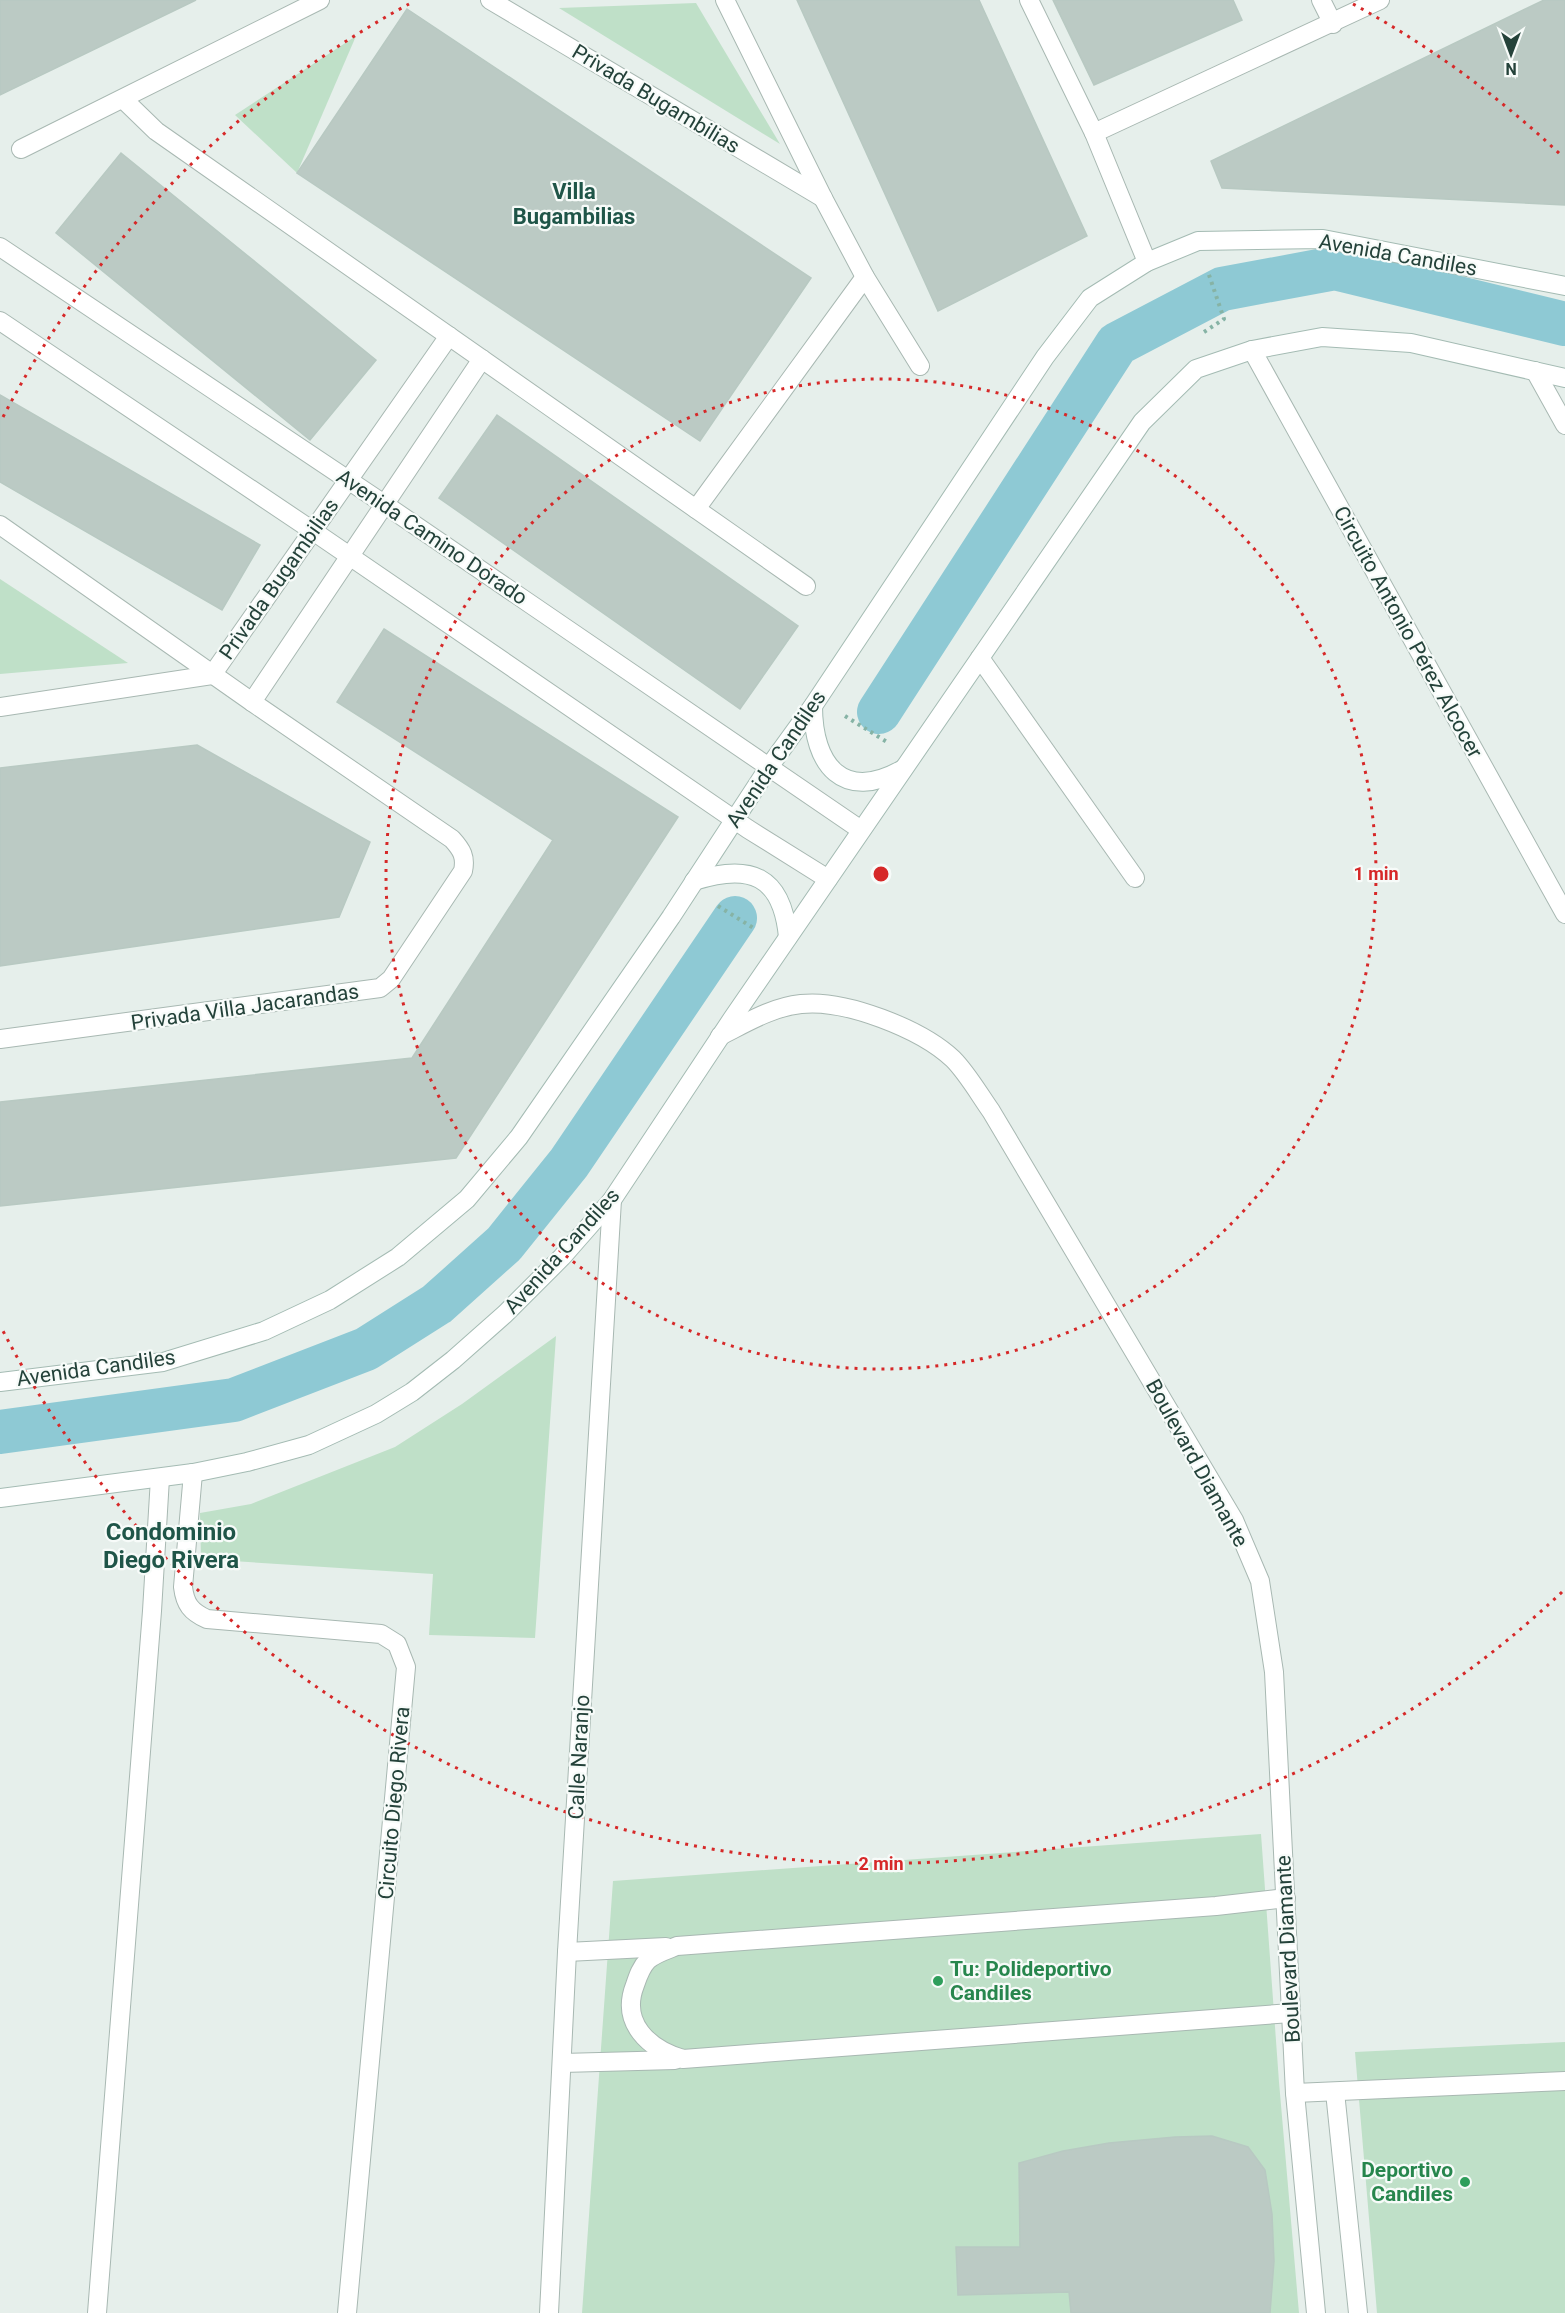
<svg xmlns="http://www.w3.org/2000/svg" width="1565" height="2313" font-family="Roboto,sans-serif">
<style>
.green{fill:#bfe0c8}
.lines{fill:none;stroke-linecap:round;stroke-linejoin:round}
.canal{stroke:#8ec9d4;stroke-width:44}
.building{fill:#bbcac4;stroke:#b8c9c2;stroke-width:1.5}
.service-casing{stroke:#a8b8b2;stroke-width:20}
.pedestrian-casing{stroke:#a8b8b2;stroke-width:20}
.minor-casing{stroke:#a8b8b2;stroke-width:20}
.secondary-casing{stroke:#a4bbb3;stroke-width:20}
.path{stroke:#86b3a5;stroke-width:4;stroke-dasharray:3 4.5;stroke-linecap:butt}
.service{stroke:#fff;stroke-width:18}
.pedestrian{stroke:#fff;stroke-width:18}
.minor{stroke:#fff;stroke-width:18}
.secondary{stroke:#fff;stroke-width:18}
.ring{fill:none;stroke:#d62828;stroke-width:3;stroke-dasharray:3 6}
.leisure-dot{fill:#2e9e5b;stroke:#f7fbf9;stroke-width:2}
.labels{text-anchor:middle;stroke-width:4.5;stroke-linejoin:round;paint-order:stroke}
.street-label{font-size:21px;fill:#24423a;stroke:#f7fbf9}
.leisure-label{font-size:21px;font-weight:bold;fill:#27864d;stroke:#f7fbf9;text-anchor:start}
.neighbourhood-label{font-size:22px;font-weight:bold;fill:#1f5548;stroke:#f7fbf9}
.quarter-label{font-size:24px;font-weight:bold;fill:#1f5548;stroke:#f7fbf9}
.centre{fill:#d62828;stroke:#f7fbf9;stroke-width:3}
.ring-label{font-size:18px;text-anchor:middle;font-weight:bold;fill:#d62828;stroke:#f7fbf9;stroke-width:4.5;stroke-linejoin:round;paint-order:stroke}
</style>
<rect width="100%" height="100%" fill="#e6efeb"/>
<g class="green">
<polygon points="696,3 780,144 559,8"/>
<polygon points="356,36 297,173 235,115"/>
<polygon points="0,579 128,663 0,674"/>
<polygon points="556,1336 535,1638 429,1635 433,1574 201,1559 200,1513 251,1504 395,1447 462,1404"/>
<polygon points="1261,1834 1279,2082 1299,2313 582,2313 613,1881"/>
<polygon points="1565,2042 1565,2313 1377,2313 1355,2052"/>
</g>
<g class="lines">
<g class="canal">
<polyline points="879,712 1117,344 1222,289 1335,268 1565,324"/>
<polyline points="0,1432 234,1400 366,1349 437,1304 504,1244 569,1163 735,918"/>
</g>
</g>
<g class="building">
<polygon points="0,0 196,0 0,95"/>
<polygon points="797,0 979,0 1087,236 938,311"/>
<polygon points="1053,0 1233,0 1242,20 1094,85"/>
<polygon points="1544,0 1565,0 1565,205 1222,188 1211,161"/>
<polygon points="407,9 811,278 700,441 297,173"/>
<polygon points="121,153 376,360 310,440 56,233"/>
<polygon points="0,395 260,545 222,610 0,482"/>
<polygon points="497,415 798,626 740,709 439,498"/>
<polygon points="384,629 678,817 456,1158 0,1206 0,1102 412,1058 553,840 337,702"/>
<polygon points="197,745 370,842 339,917 0,966 0,768"/>
<polygon points="1212,2136 1248,2147 1265,2170 1272,2214 1274,2261 1270,2313 1071,2313 1069,2292 958,2295 956,2247 1020,2247 1019,2163 1063,2151 1109,2143 1175,2137"/>
</g>
<g class="lines">
<defs>
<g id="service">
<polyline points="980,658 1135,878"/>
<path d="M1286,1898l-70,8 -539,40c-10,4 -21,7 -29,14 -7,7 -10,16 -13,25 -15,38 14,64 48,74l608,-46"/>
<polyline points="567,1952 666,1947"/>
<polyline points="562,2063 675,2060"/>
<polyline points="1295,2093 1565,2081"/>
</g>
<polyline id="pedestrian" points="1335,2092 1358,2313"/>
<g id="minor">
<polyline points="490,0 823,198"/>
<polyline points="725,0 823,198 865,277 920,366"/>
<polyline points="1029,0 1094,133 1147,262"/>
<polyline points="1321,0 1333,24"/>
<polyline points="123,99 156,131 806,586"/>
<polyline points="1094,133 1380,0"/>
<polyline points="21,149 320,0"/>
<polyline points="0,247 384,504 861,830"/>
<polyline points="0,321 313,531 748,829 828,879"/>
<polyline points="1252,350 1565,914"/>
<polyline points="1535,371 1565,425"/>
<polyline points="696,509 865,277"/>
<path d="M0,525l252,177 200,137c10,11 14,18 11,32l-72,108 -11,9 -380,51"/>
<polyline points="252,702 482,359"/>
<polyline points="0,707 212,675 449,336"/>
<path d="M720,1036c26,-13 52,-29 81,-32 44,-5 120,25 152,55 14,14 26,35 38,52l243,409 26,61 14,91 21,421 21,220"/>
<path d="M193,1473l-10,114c2,17 8,25 24,32l174,15 16,10 9,23 -59,646"/>
<polyline points="97,2313 152,1611 160,1478"/>
<polyline points="549,2313 567,1952 612,1200"/>
</g>
<g id="secondary">
<path d="M813,706c0,59 30,97 90,63"/>
<path d="M694,881c56,-18 88,-6 94,56"/>
<polyline points="0,1382 163,1362 264,1331 330,1300 398,1257 467,1199 519,1137 671,917 769,767 813,706 1045,357 1090,298 1147,262 1198,241 1323,239 1565,286"/>
<polyline points="0,1498 193,1473 247,1462 309,1445 376,1414 412,1392 453,1360 505,1314 562,1257 612,1200 732,1019 1142,422 1196,369 1252,350 1322,337 1411,343 1565,378"/>
</g>
</defs>
<use href="#service" class="service-casing"/>
<use href="#pedestrian" class="pedestrian-casing"/>
<use href="#minor" class="minor-casing"/>
<use href="#secondary" class="secondary-casing"/>
<g class="path">
<polyline points="1204,332 1224,319 1208,272"/>
<polyline points="845,716 887,742"/>
<polyline points="718,906 755,929"/>
</g>
<use href="#service" class="service"/>
<use href="#pedestrian" class="pedestrian"/>
<use href="#minor" class="minor"/>
<use href="#secondary" class="secondary"/>
</g>
<g class="ring">
<circle cx="881" cy="874" r="495"/>
<path d="M1562 1592A990 990 0 0 1 3 1331M3 417A990 990 0 0 1 409 4M1353 4A990 990 0 0 1 1562 156"/>
</g>
<g class="leisure-dot">
<circle cx="938" cy="1981" r="6"/>
<circle cx="1465" cy="2182" r="6"/>
</g>
<g class="labels">
<g class="street-label">
<text transform="translate(656 99) rotate(31)" y="7">Privada Bugambilias</text>
<text transform="translate(1398 255) rotate(10)" y="7">Avenida Candiles</text>
<text transform="translate(432 537) rotate(34)" y="7">Avenida Camino Dorado</text>
<text transform="translate(279 579) rotate(-55)" y="7">Privada Bugambilias</text>
<text transform="translate(1408 632) rotate(61)" y="7">Circuito Antonio Pérez Alcocer</text>
<text transform="translate(776 759) rotate(-56)" y="7">Avenida Candiles</text>
<text transform="translate(245 1007) rotate(-8)" y="7">Privada Villa Jacarandas</text>
<text transform="translate(562 1251) rotate(-48)" y="7">Avenida Candiles</text>
<text transform="translate(96 1368) rotate(-8)" y="7">Avenida Candiles</text>
<text transform="translate(1197 1463) rotate(61)" y="7">Boulevard Diamante</text>
<text transform="translate(579 1757) rotate(-87)" y="7">Calle Naranjo</text>
<text transform="translate(394 1803) rotate(-85)" y="7">Circuito Diego Rivera</text>
<text transform="translate(1288 1949) rotate(-93)" y="7">Boulevard Diamante</text>
</g>
<g class="leisure-label">
<text x="950" y="1976">Tu: Polideportivo<tspan x="950" dy="24">Candiles</tspan></text>
<text x="1453" y="2177" text-anchor="end">Deportivo<tspan x="1453" dy="24">Candiles</tspan></text>
</g>
<g class="neighbourhood-label">
<text x="574" y="199">Villa<tspan x="574" dy="25">Bugambilias</tspan></text>
</g>
<g class="quarter-label">
<text x="171" y="1540">Condominio<tspan x="171" dy="28">Diego Rivera</tspan></text>
</g>
</g>
<circle cx="881" cy="874" r="9" class="centre"/>
<g class="ring-label">
<text x="1376" y="880">1 min</text>
<text x="881" y="1870">2 min</text>
</g>
<g transform="translate(1511 54) rotate(180)" stroke="#f7fbf9" stroke-width="4.5" paint-order="stroke">
<path d="M0-4.5L10 22L0 15L-10 22Z" fill="#24423a"/>
<text y="-9" font-size="16" font-weight="bold" text-anchor="middle" fill="#24423a">N</text>
</g>
</svg>
